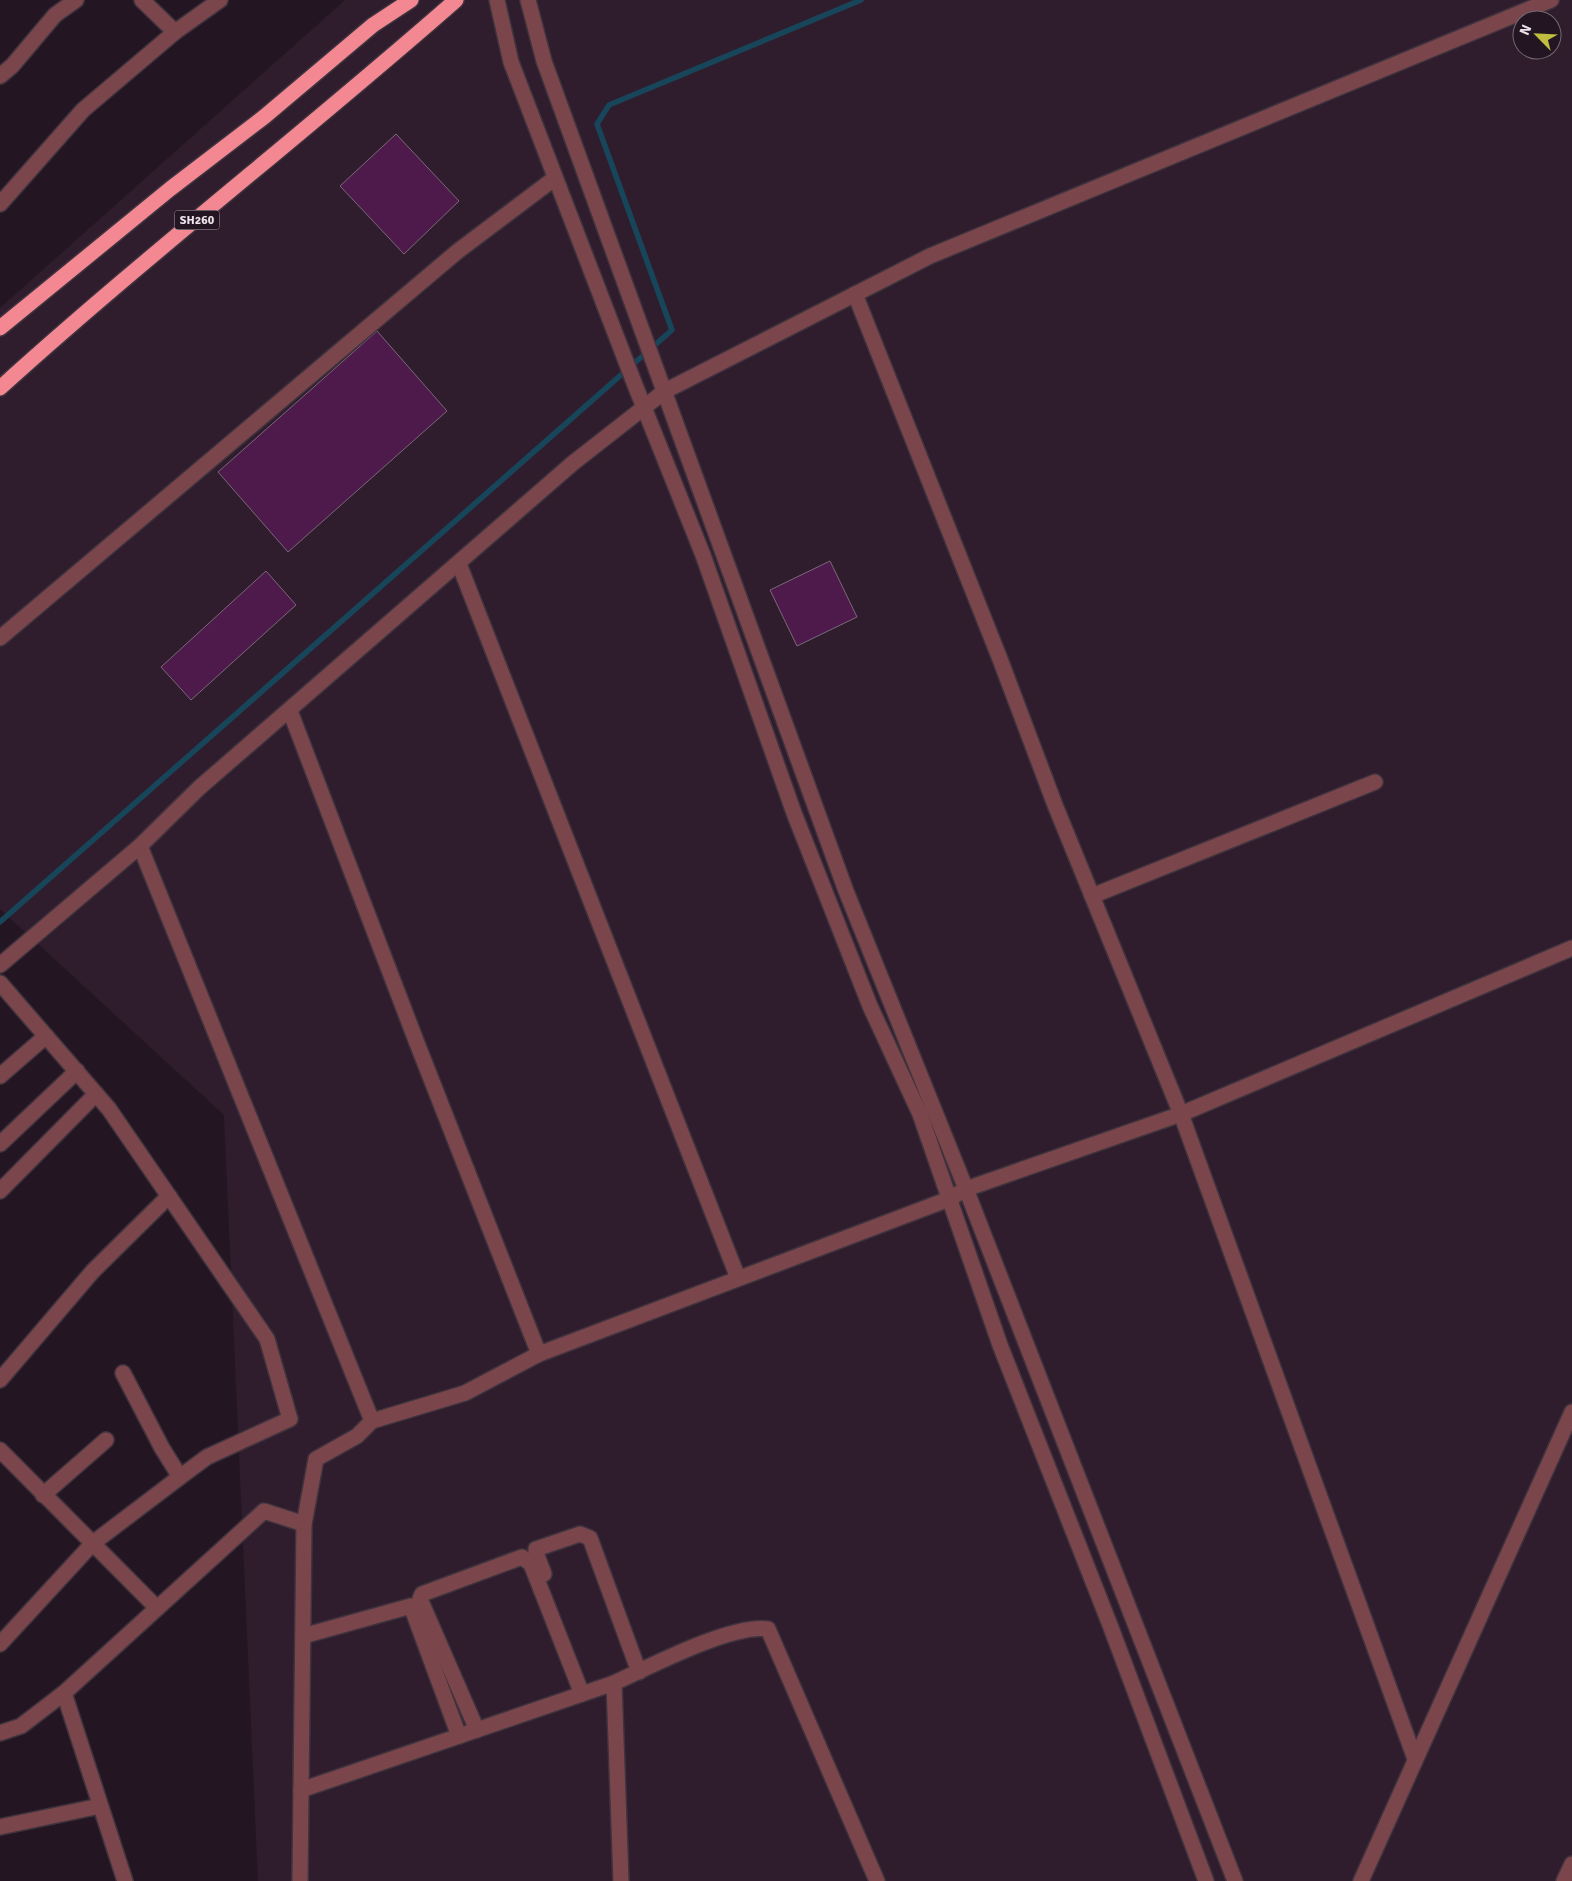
<svg xmlns="http://www.w3.org/2000/svg" width="1572" height="1881" font-family="Signika,sans-serif">
<style>
.built{fill:#2f1d2d;fill-rule:evenodd}
.lines{fill:none;stroke-linecap:round;stroke-linejoin:round}
.stream{stroke:#17465b;stroke-width:5.5}
.building{fill:#4d1a4b;stroke:#7a6978}
.minor-casing{stroke:#3f333e;stroke-width:18}
.highway-casing{stroke:#3f333e;stroke-width:18}
.minor{stroke:#7b464b;stroke-width:15}
.highway{stroke:#f38893;stroke-width:15}
.labels{text-anchor:middle;stroke-width:4.5;stroke-linejoin:round;paint-order:stroke}
.shield{fill:#231622;stroke:#b0a5ae;stroke-width:1}
.shield-label{font-size:12px;font-weight:bold;fill:#ece2ea}
</style>
<rect width="100%" height="100%" fill="#231622"/>
<path class="built" d="M345,0h1227v1881h-1314l-34,-766 -224,-206v-601zM1522,20h30v30h-30z"/>
<g class="lines">
<polyline class="stream" points="0,922 672,330 597,124 609,105 861,0"/>
</g>
<g class="building">
<polygon points="396,134 459,201 404,254 340,186"/>
<polygon points="377,331 447,411 288,552 218,472"/>
<polygon points="830,561 857,617 797,646 770,590"/>
<polygon points="266,571 296,605 191,700 161,667"/>
</g>
<g class="lines">
<defs>
<g id="minor">
<polyline points="142,0 175,32"/>
<polyline points="497,0 511,62 635,385 703,555 794,813 870,1006 920,1114 1000,1345 1110,1625 1206,1881"/>
<polyline points="528,0 544,61 846,891 966,1189 1235,1881"/>
<polyline points="0,76 12,66 55,15 76,0"/>
<polyline points="0,204 83,110 175,32 220,0"/>
<polyline points="459,564 738,1278"/>
<polyline points="0,638 458,251 555,178"/>
<polyline points="290,711 415,1038 539,1354"/>
<polyline points="140,846 372,1421 357,1436 316,1459 304,1524"/>
<polyline points="1092,896 1375,782"/>
<polyline points="0,965 140,846 199,788 573,463 665,391 930,256 1551,0"/>
<polyline points="0,983 109,1109 267,1339 290,1419 207,1457 180,1477 162,1448 123,1373"/>
<polyline points="0,1076 46,1036"/>
<polyline points="0,1144 77,1071"/>
<polyline points="0,1191 96,1094"/>
<polyline points="0,1380 93,1271 169,1196"/>
<polyline points="372,1421 465,1393 539,1354 949,1199 966,1189 1181,1114 1055,805 1000,659 855,294"/>
<polyline points="0,1450 157,1608"/>
<polyline points="43,1495 106,1440"/>
<polyline points="544,1574 536,1553 536,1549 580,1534 590,1538 639,1672"/>
<polyline points="303,1636 411,1606 459,1736"/>
<polyline points="0,1644 93,1543 180,1477"/>
<path d="M614,1683c35,-16 119,-60 154,-54l109,252"/>
<polyline points="64,1693 125,1881"/>
<polyline points="477,1730 420,1599 422,1594 522,1557 531,1564 582,1694"/>
<polyline points="0,1733 21,1726 64,1693 264,1511 304,1524 300,1881"/>
<polyline points="1415,1759 1181,1114 1572,948"/>
<polyline points="301,1790 614,1683 621,1881"/>
<polyline points="0,1827 100,1806"/>
<polyline points="1361,1881 1572,1412"/>
<polyline points="1564,1881 1572,1864"/>
</g>
<g id="highway">
<polyline points="0,328 170,189 264,117 373,25 411,0"/>
<path d="M0,388c148,-134 306,-256 456,-388"/>
</g>
</defs>
<use href="#minor" class="minor-casing"/>
<use href="#highway" class="highway-casing"/>
<use href="#minor" class="minor"/>
<use href="#highway" class="highway"/>
</g>
<g class="labels">
<rect class="shield" x="174.5" y="210.5" width="45" height="19" rx="4"/>
<g class="shield-label">
<text x="197" y="224">SH260</text>
</g>
</g>
<g transform="translate(1537 35) rotate(294)"><circle r="24" fill="#231622" stroke="#736872"/>
<path d="M0-4L9 19L0 12L-9 19Z" fill="#c1bd40"/>
<text y="-8" font-size="14" font-weight="bold" text-anchor="middle" fill="#ece2ea">N</text>
</g>
</svg>
